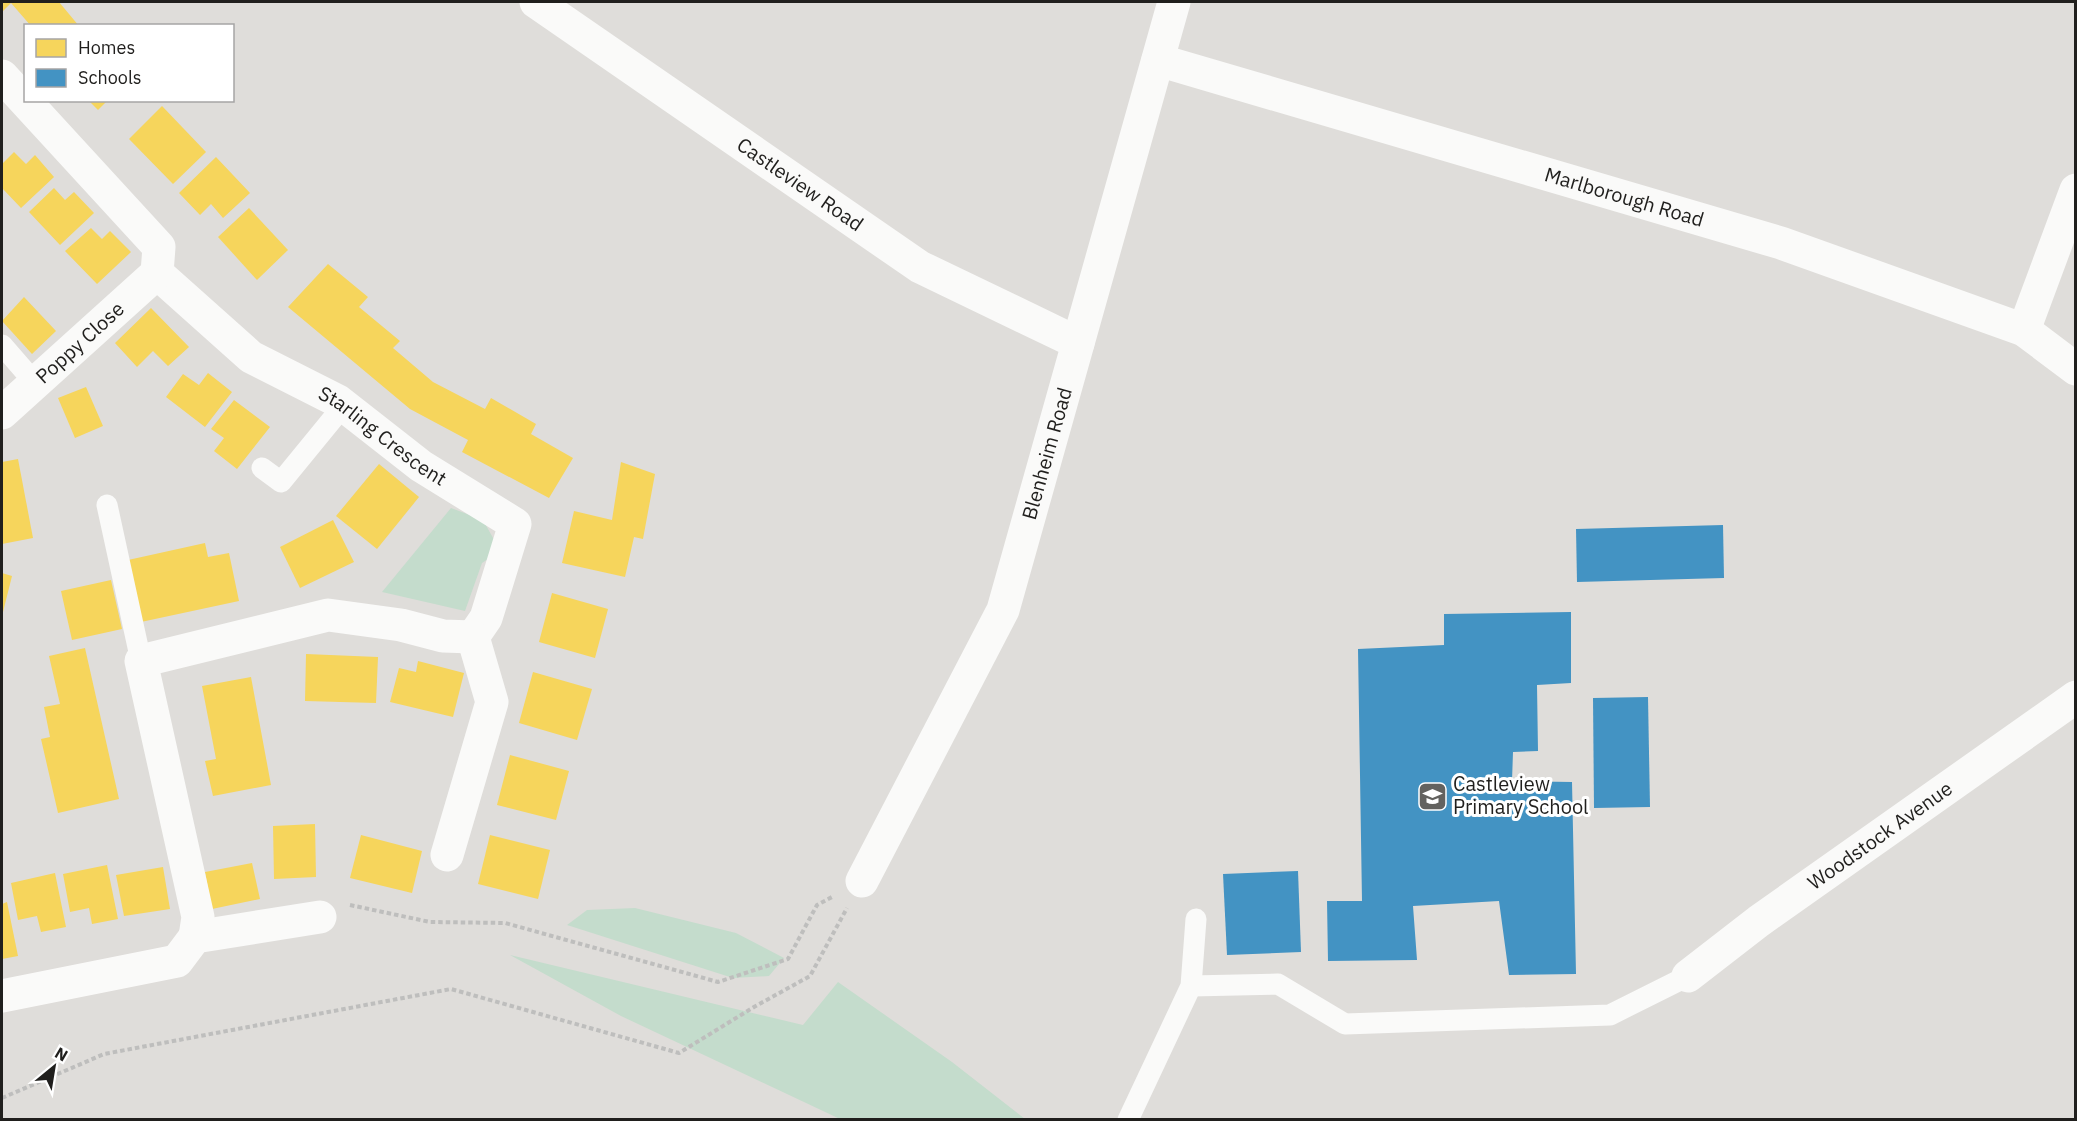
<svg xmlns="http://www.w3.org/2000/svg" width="2077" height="1121" font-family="'IBM Plex Sans',sans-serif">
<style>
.green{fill:#c4dccc}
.homes{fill:#f6d55c}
.schools{fill:#4393c3}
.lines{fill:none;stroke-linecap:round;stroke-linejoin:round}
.path{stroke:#bebebd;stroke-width:4;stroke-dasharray:4.5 3;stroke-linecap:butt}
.service{stroke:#fafaf9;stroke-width:21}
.minor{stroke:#fafaf9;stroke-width:33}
.labels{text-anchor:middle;stroke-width:6;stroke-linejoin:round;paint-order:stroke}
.street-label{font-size:20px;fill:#201f1d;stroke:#fff}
.poi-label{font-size:20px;fill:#201f1d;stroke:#fff;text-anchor:start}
</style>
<rect width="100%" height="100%" fill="#dfddda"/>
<g class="green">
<polygon points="451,508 483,520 497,545 491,557 482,563 465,611 382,592"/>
<polygon points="635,908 736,933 784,958 769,976 733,978 567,925 587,910"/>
<polygon points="510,955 803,1025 838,982 952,1062 1025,1119 840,1119 621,1016"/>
</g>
<g class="homes">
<polygon points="2,2 59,2 79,26 31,26 11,3 2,12"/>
<polygon points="88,100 108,100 98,110"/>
<polygon points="162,106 206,152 173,184 129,139"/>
<polygon points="14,152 26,164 35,155 54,177 21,208 2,188 2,164"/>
<polygon points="216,157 250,193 223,218 211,204 200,215 179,193"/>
<polygon points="54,188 65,200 74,192 94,213 60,245 29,212"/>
<polygon points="249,208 288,250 257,280 218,237"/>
<polygon points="91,228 102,239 110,231 131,252 97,284 65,251"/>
<polygon points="328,264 368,297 359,307 400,341 393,348 433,382 485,409 491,398 536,424 531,434 573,458 549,498 462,452 468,440 410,409 288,307"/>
<polygon points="24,297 56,331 32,354 2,321"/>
<polygon points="151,308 189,347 168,366 153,351 137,367 115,343"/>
<polygon points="208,373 232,392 205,427 166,397 183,374 199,385"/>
<polygon points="86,387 103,426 75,438 58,398"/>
<polygon points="234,400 270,427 237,469 214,451 224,438 211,429"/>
<polygon points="18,459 33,538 2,544 2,462"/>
<polygon points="621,462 655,474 643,539 634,537 625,577 562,563 574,511 612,520"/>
<polygon points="379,464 419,497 377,549 336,516"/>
<polygon points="333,520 354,562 300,588 280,547"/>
<polygon points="205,543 208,557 229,553 239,601 141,622 128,560"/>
<polygon points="2,573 12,576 2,616"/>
<polygon points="111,580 122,629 72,640 61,591"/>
<polygon points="552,593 608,609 595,658 539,642"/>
<polygon points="85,648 119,799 58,813 41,739 50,737 44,707 60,704 49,656"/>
<polygon points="306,654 378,657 376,703 305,701"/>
<polygon points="418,661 464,673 453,717 390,702 399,668 416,672"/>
<polygon points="533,672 592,689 577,740 519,723"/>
<polygon points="251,677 271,785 213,796 205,761 216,759 202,686"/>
<polygon points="510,755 569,771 556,820 497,805"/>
<polygon points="315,824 316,877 274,879 273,826"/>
<polygon points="361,835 422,851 412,893 350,878"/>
<polygon points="490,835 550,850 538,899 478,884"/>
<polygon points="252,863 260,899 212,909 205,872"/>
<polygon points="107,865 118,919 92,924 89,908 70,912 63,874"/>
<polygon points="163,867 170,909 124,916 116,875"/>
<polygon points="55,873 66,927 41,932 37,916 18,920 11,883"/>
<polygon points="7,902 18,956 2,959 2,904"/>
</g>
<g class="schools">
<polygon points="1723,525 1724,578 1577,582 1576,529"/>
<polygon points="1571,612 1571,683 1537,685 1538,751 1513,752 1512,781 1572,782 1576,974 1509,975 1499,901 1413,906 1417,960 1328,961 1327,901 1362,901 1358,649 1444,645 1444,614"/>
<polygon points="1648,697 1650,807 1594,808 1593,698"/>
<polygon points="1298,871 1301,952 1227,955 1223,874"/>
</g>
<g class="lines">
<g class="path">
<polyline points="350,905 430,922 505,923 718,982 788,959 817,905 832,897"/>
<polyline points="2,1098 104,1054 451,989 679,1053 754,1007 810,976 847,908"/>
</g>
<g class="service">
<polyline points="2,345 35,383"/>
<polyline points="262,468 281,482 344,405"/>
<polyline points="107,505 141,661"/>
<polyline points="1191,986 1278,984 1345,1024 1610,1015 1688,976"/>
<polyline points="1128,1120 1191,986 1196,919"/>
</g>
<g class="minor">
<path id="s1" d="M536,2l384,265 158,76"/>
<path id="s2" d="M1158,60l623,183 243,87 52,39"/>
<polyline points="2,76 159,247 157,273"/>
<path id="s3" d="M157,273l94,84 87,44 83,65 94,58 -29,94 -13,19"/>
<polyline points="2024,330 2076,190"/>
<path id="s4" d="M2,413l155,-140"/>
<polyline points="447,855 492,702 473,637"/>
<path id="s5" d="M862,881l141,-271 171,-608"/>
<polyline points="195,937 198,917 141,661 328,615 401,625 443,636 473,637"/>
<path id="s6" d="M1688,976l71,-55 317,-224"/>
<polyline points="2,996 177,961 195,937 320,917"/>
</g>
</g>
<defs>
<symbol id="school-square" viewBox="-11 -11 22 22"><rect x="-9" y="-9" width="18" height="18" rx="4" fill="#63625f" stroke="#fff"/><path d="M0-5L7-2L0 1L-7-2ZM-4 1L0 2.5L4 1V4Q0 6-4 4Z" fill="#fff"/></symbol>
</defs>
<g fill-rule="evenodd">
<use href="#school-square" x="1416" y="780" width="33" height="33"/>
</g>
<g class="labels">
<g class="street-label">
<text dy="7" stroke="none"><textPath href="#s1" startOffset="321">Castleview Road</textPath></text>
<text dy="7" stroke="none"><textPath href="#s2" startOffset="486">Marlborough Road</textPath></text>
<text dy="7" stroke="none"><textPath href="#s4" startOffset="105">Poppy Close</textPath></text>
<text dy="7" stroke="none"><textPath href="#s3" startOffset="280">Starling Crescent</textPath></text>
<text dy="7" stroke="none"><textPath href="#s5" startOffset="468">Blenheim Road</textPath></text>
<text dy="7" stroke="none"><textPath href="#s6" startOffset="238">Woodstock Avenue</textPath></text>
</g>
<g class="poi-label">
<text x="1453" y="791">Castleview<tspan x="1453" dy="23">Primary School</tspan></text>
</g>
</g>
<rect width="2077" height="1121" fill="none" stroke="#201f1d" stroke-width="6"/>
<rect x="24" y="24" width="210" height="78" fill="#ffffff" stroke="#a6a5a5" stroke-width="1.5"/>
<rect x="36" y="39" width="30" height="18" fill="#f6d55c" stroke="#a6a5a5" stroke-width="1.5"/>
<text x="78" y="54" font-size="18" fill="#201f1d">Homes</text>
<rect x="36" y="69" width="30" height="18" fill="#4393c3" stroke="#a6a5a5" stroke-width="1.5"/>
<text x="78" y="84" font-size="18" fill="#201f1d">Schools</text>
<g transform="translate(54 1067) rotate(30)" stroke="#ffffff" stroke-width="4.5" paint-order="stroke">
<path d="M0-4.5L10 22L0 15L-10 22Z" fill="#201f1d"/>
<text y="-9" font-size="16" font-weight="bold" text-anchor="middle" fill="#201f1d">N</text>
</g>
</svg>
